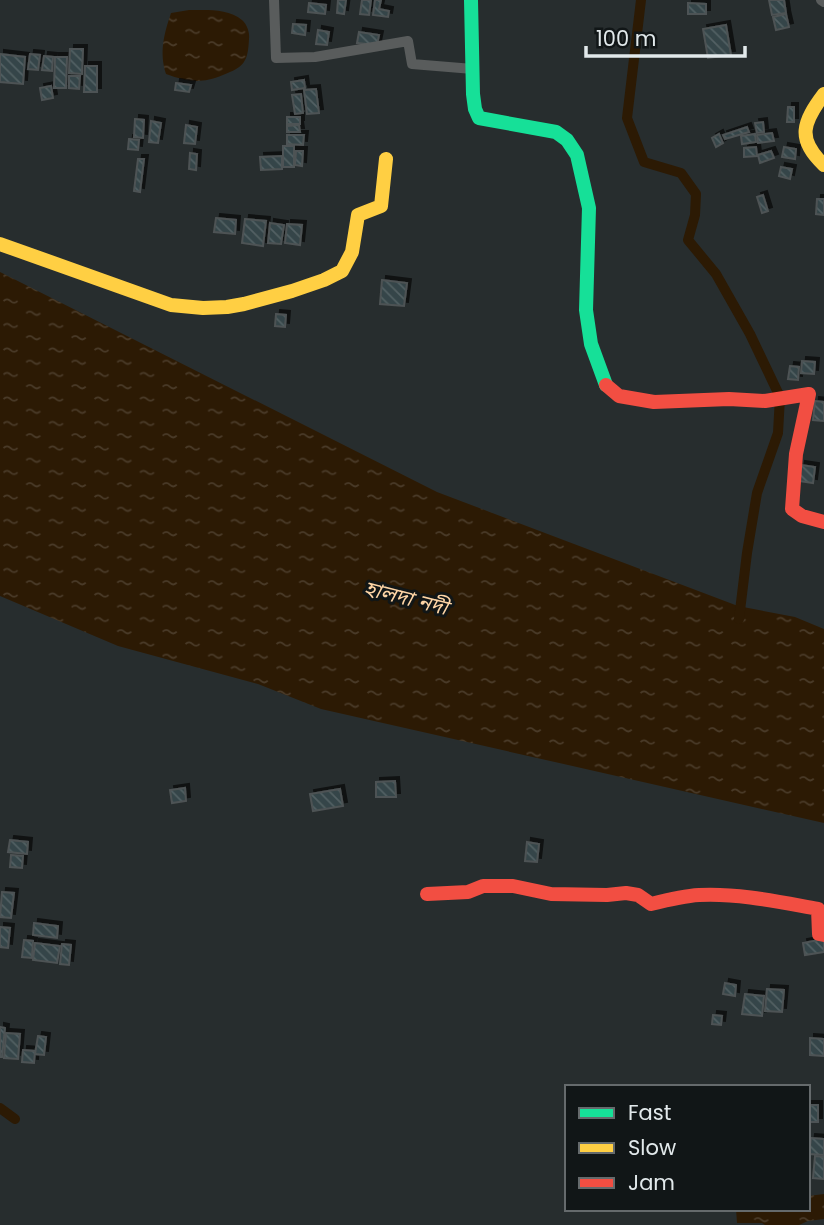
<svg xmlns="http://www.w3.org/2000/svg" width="824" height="1225" font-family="Poppins,'Noto Sans Bengali',sans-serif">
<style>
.water{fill:url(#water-ripples)}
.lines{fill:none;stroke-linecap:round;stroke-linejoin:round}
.canal{stroke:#2c1a04;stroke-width:10}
.building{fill:url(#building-back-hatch);stroke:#4e5354;stroke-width:2;filter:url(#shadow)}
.street{stroke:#595c5c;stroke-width:10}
.fast{stroke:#16e098;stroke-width:14}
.slow{stroke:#ffcf43;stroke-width:14}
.jam{stroke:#f24e42;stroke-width:14}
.labels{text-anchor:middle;stroke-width:6;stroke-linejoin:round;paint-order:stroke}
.water-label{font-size:21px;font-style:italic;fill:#fed5a6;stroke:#111617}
</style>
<defs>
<pattern id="water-ripples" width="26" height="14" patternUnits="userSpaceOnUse" patternTransform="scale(1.75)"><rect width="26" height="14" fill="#2c1a04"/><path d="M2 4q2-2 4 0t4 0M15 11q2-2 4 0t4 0" fill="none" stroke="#4a3b29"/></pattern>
<pattern id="building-back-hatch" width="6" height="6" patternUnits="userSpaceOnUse" patternTransform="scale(1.75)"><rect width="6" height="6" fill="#354548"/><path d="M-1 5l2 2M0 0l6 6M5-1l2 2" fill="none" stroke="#526063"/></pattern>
<filter id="shadow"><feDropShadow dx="4" dy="-4" stdDeviation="0" flood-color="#0009"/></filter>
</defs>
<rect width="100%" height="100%" fill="#272d2e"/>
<g class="water">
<path d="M189,10c17,0 39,-2 53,10 5,4 8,13 7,19 -1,23 -5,28 -26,36 -22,9 -35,7 -57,-1 -7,-22 -2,-40 5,-61z"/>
<polygon points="0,272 437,492 738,606 795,617 824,629 824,823 321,709 258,684 118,646 0,596"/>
<polygon points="824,1194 824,1219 808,1221 799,1225 765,1225 762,1223 737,1223 736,1209 808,1209 808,1196"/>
</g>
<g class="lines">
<g class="canal">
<polyline points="641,0 627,118 644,162 681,173 696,194 695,215 688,240 716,274 750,334 780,397 778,433 757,493 747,553 739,619"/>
<polyline points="0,1108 15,1119"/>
</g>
</g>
<g class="building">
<polygon points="338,0 346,0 344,14 337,13"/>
<polygon points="362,0 371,0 369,15 360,14"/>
<polygon points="375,0 381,0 379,9 389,11 388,17 373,15"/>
<polygon points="769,0 784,0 786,13 772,15"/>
<polygon points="309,3 326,5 325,14 308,12"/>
<polygon points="688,3 706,4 706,14 688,14"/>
<polygon points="786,14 789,27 776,30 773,17"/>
<polygon points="293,24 306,25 305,35 292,33"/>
<polygon points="726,25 731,55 708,58 703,29"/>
<polygon points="318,30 329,32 327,45 316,44"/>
<polygon points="359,32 379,35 377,45 357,43"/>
<polygon points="70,49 83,49 82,74 69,73"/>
<polygon points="0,54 25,57 23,84 0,82"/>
<polygon points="30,54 40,55 38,70 28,69"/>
<polygon points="44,56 53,57 52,71 42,70"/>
<polygon points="55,57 67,57 66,88 54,88"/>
<polygon points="85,66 97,66 97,92 84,92"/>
<polygon points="69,76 80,76 79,89 69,88"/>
<polygon points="304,80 305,88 292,90 291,82"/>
<polygon points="176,83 191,85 189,92 175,90"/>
<polygon points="51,86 53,98 42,100 40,88"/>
<polygon points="316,89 319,113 307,114 304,90"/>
<polygon points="301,94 303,113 295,114 292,95"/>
<polygon points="788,107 794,107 794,122 787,122"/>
<rect x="287" y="117" width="13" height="7"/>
<polygon points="135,119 144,120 143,138 134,137"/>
<polygon points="151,121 161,123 158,143 149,142"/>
<polygon points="763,122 764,132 757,133 755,123"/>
<polygon points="186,125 197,127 195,144 184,143"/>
<polygon points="299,125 300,132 287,132 287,126"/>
<polygon points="747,127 749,132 725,139 723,135"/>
<polygon points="772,133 774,141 758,143 757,135"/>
<polygon points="719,134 723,143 716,147 712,138"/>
<polygon points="755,134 756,142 742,144 741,136"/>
<polygon points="287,135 304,135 303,145 287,144"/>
<polygon points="129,139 139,140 138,150 128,149"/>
<rect x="283" y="146" width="11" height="21"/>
<polygon points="756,147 757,156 744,157 744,148"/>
<polygon points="784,147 796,149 795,159 782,157"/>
<polygon points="296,151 303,151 302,166 295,165"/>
<polygon points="771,151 774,158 760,163 758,155"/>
<polygon points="190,153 197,154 196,170 189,169"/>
<polygon points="282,156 282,169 261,170 260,157"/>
<polygon points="138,159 144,159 140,192 134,191"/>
<polygon points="781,167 792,169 790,179 779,176"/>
<polygon points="763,195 768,211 762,213 757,197"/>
<polygon points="817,199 824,199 824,215 816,214"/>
<polygon points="216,218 236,220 235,234 214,232"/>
<polygon points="245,219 266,221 263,246 242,243"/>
<polygon points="270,223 284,225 281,244 268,243"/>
<polygon points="287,224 302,225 300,245 285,243"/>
<polygon points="382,280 407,283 404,306 380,304"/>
<polygon points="276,314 286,315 285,327 275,326"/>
<polygon points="802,361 815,362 814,374 801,373"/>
<polygon points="790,366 799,367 798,380 788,379"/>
<polygon points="815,401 824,402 824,421 813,420"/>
<polygon points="801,465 815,467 813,483 799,481"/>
<polygon points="395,781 396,797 376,797 376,782"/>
<polygon points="185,788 186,801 172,803 170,790"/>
<polygon points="340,789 343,806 313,811 310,794"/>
<polygon points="10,840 28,842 27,854 8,852"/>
<polygon points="527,842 539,844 537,862 525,861"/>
<polygon points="11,855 23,856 22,868 10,867"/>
<polygon points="2,892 14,893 11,918 0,917"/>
<polygon points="34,923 58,926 57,938 33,935"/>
<polygon points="0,927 10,928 8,948 0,947"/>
<polygon points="824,939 824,952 805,955 803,943"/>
<polygon points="24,940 33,941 32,958 22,957"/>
<polygon points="35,943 60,946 57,963 33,960"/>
<polygon points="62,944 71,945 69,965 60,964"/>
<polygon points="725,983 736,985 735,996 723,994"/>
<polygon points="767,989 784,990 782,1012 765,1011"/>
<polygon points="745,994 764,996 762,1016 742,1014"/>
<polygon points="713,1015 722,1016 721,1025 712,1024"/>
<polygon points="0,1027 5,1028 2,1057 0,1057"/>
<polygon points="6,1033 20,1034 18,1059 4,1058"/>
<polygon points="38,1036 46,1037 44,1055 35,1054"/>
<polygon points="810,1038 824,1039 824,1056 810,1055"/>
<polygon points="23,1050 35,1051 34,1063 22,1062"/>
<rect x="808" y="1105" width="10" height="17"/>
<polygon points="811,1138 824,1139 824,1155 809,1154"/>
<polygon points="815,1156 824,1157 824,1179 813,1178"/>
</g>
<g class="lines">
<g class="street">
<polyline points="274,0 276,58 315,57 408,41 412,64 473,69"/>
<polyline points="821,0 824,2"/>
</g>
<polyline class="fast" points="471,0 473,94 475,109 479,118 556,132 567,140 577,155 589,208 586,310 591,344 606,385"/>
<g class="slow">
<path d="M824,94c-21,28 -28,45 0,71"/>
<polyline points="0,244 171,305 203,308 227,307 244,304 292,291 324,280 342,271 352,252 358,215 381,206 386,159"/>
</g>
<g class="jam">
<polyline points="606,385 619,396 654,402 729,399 765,401 809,394 796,454 792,509 802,516 824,522"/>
<path d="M427,894l41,-2 15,-6h30l38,8 56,1 19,-2 12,2 13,9c16,-4 32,-8 48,-9 40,-2 80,7 119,14l1,25 5,1"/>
</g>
</g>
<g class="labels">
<g class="water-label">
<text transform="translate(406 598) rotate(14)" y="7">হালদা নদী</text>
</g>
</g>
<rect x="565" y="1085" width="245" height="126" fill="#111617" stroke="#656a6c" stroke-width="2"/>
<rect x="579" y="1108" width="35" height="10" fill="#16e098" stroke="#656a6c" stroke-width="2"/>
<text x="628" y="1120" font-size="21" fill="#e2e9eb">Fast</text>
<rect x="579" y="1143" width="35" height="10" fill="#ffcf43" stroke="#656a6c" stroke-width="2"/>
<text x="628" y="1155" font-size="21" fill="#e2e9eb">Slow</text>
<rect x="579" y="1178" width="35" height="10" fill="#f24e42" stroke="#656a6c" stroke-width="2"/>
<text x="628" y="1190" font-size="21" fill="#e2e9eb">Jam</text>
<path d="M586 46v10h159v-10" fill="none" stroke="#e2e9eb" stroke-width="3.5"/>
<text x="596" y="46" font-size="21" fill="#e2e9eb" stroke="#111617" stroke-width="5" paint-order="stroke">100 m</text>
</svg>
